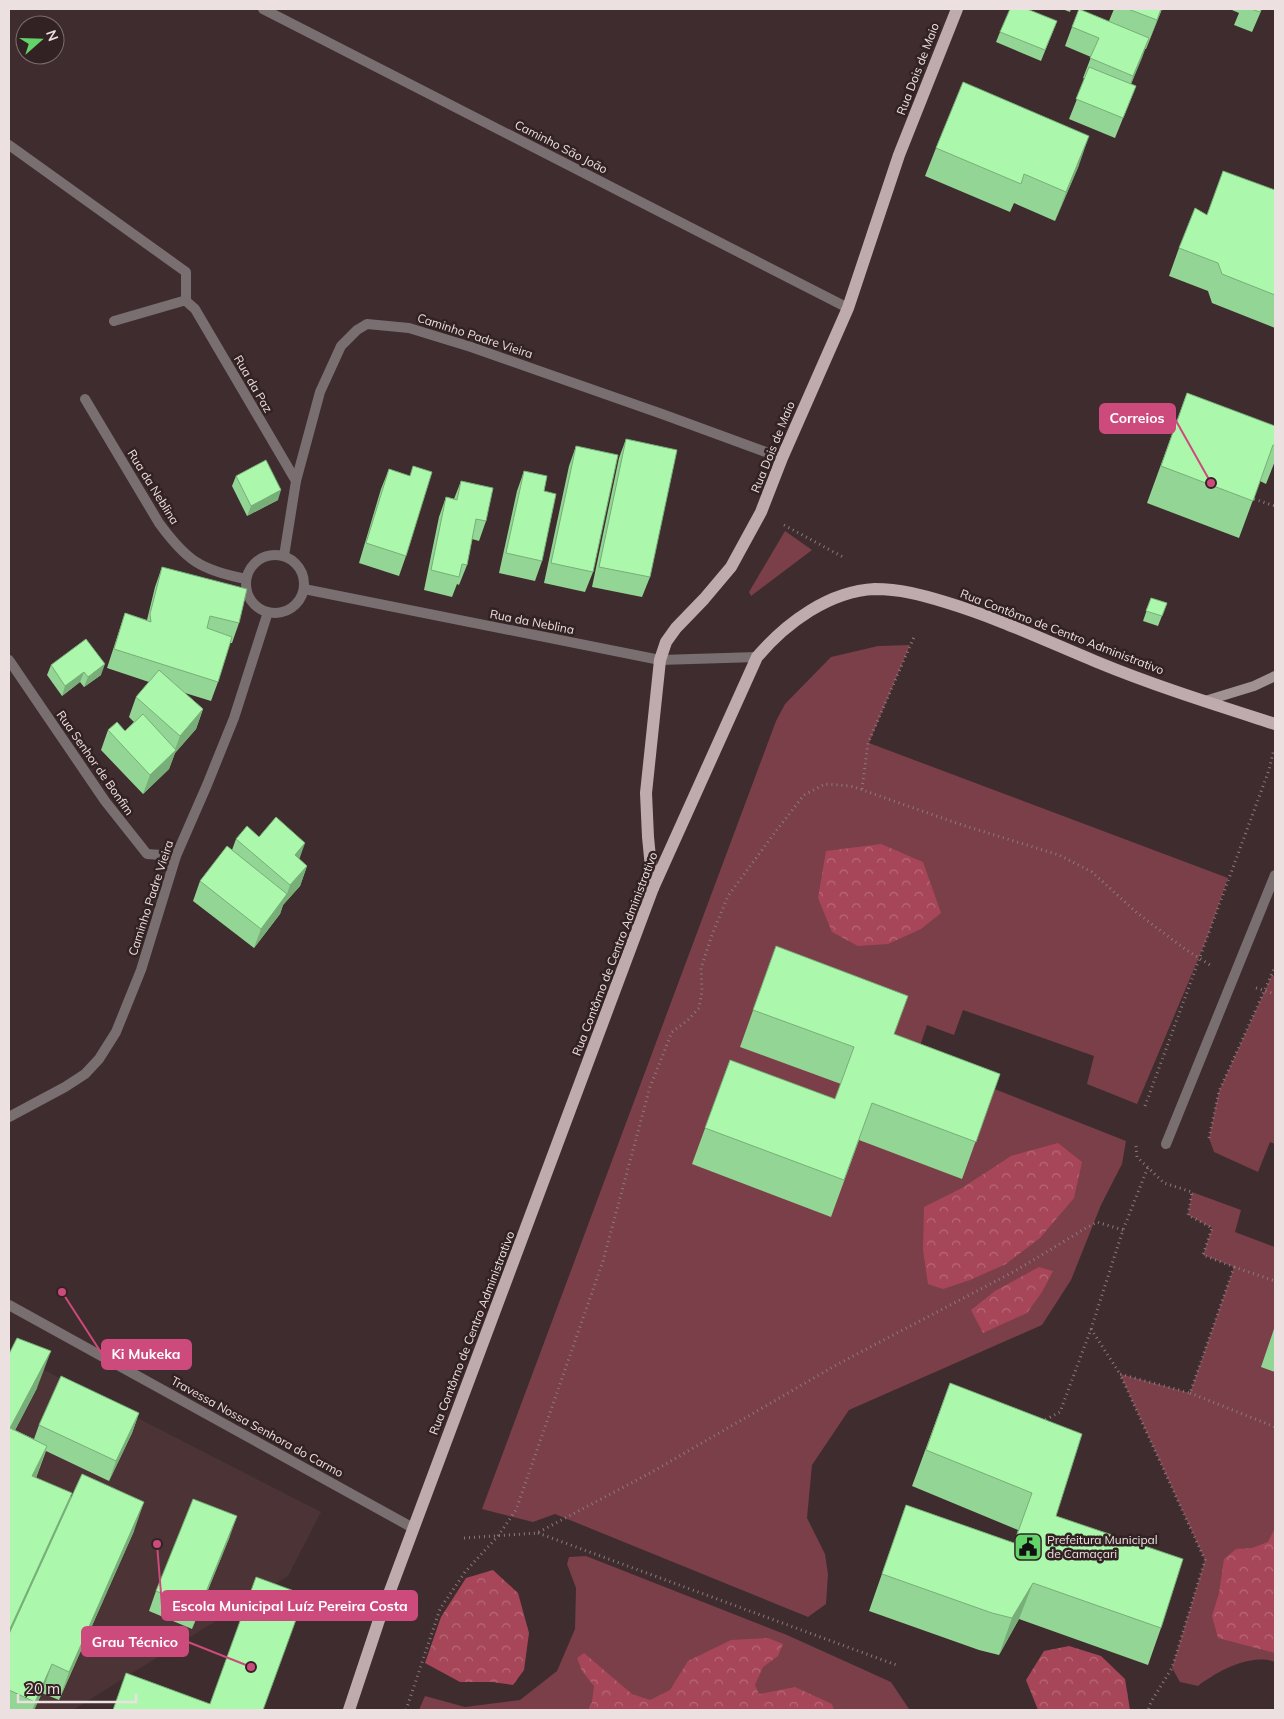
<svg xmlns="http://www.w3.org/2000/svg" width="1284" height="1719" font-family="Mulish,sans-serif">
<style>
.built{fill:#4c3436}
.green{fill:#7a3f48}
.forest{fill:url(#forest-crowns)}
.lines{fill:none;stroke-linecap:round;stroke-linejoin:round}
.path{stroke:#8b7b7d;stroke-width:3;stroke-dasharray:1 4;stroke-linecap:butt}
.service{stroke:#796f70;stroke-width:10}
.pedestrian{stroke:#796f70;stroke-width:10}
.minor{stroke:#796f70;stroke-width:10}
.secondary{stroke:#a09193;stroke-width:10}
.primary{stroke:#bfabad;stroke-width:12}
.wall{fill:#93d594}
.shaded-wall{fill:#78ae78}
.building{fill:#abf8ac;stroke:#78ae78}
.labels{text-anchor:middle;stroke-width:5;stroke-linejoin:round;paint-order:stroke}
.street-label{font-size:12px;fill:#ede0e1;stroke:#332224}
.poi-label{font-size:12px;fill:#ede0e1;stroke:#332224;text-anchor:start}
.leader{fill:none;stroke:#cd4a7c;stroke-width:2}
.callout-dot{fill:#cd4a7c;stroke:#332224;stroke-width:2}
.callout{fill:#cd4a7c;stroke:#cd4a7c;stroke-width:2}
.callout-label{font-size:14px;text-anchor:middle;font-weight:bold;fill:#fff}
</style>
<defs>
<pattern id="forest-crowns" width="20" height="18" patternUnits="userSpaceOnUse" patternTransform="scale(1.25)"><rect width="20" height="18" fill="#a74658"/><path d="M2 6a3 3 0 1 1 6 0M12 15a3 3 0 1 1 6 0" fill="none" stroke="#b86978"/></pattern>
</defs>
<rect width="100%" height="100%" fill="#3e2c2e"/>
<polygon class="built" points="9,1352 321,1512 288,1576 73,1710 9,1710"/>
<g class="green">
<polygon points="785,531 812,550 751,596 749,592"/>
<polygon points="910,645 869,743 1228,878 1207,938 1137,1104 1087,1084 1094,1056 963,1010 954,1035 927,1025 916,1058 1126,1141 1122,1164 1101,1205 1071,1280 1042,1325 849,1410 812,1465 807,1518 825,1554 828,1574 826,1604 808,1617 555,1514 533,1522 482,1509 776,721 785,704 831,657 878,646"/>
<polygon points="1272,975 1275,977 1275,1144 1270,1142 1258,1172 1214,1152 1209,1138 1219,1091"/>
<path d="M1192,1192l49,18 -6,22 40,15v415c-25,-9 -57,9 -77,24l-18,-4 -8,-14 33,-108 -85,-186 70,19 44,-126 -31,-12 9,-27 -24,-13z"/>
<polygon points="586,1556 787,1635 891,1682 909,1709 419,1710 425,1696 465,1707 520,1700 557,1671 575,1629 576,1588 567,1564 569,1557"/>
</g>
<g class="forest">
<polygon points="881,844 923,862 941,913 921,929 888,944 858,946 832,932 818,898 826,851"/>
<polygon points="1058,1143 1082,1162 1074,1198 1040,1238 1006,1264 970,1280 943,1289 928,1284 923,1250 924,1207 962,1188 1011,1156"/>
<polygon points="1039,1267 1053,1271 1042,1292 1027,1313 983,1333 971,1310 995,1291"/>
<polygon points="1275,1528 1275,1653 1218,1638 1212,1616 1219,1593 1224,1559 1236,1549 1252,1548 1268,1542"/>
<polygon points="493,1570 518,1593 529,1633 524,1670 513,1685 492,1682 460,1682 425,1663 441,1617 466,1578"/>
<polygon points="768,1638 783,1644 778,1656 763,1667 755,1685 759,1694 795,1687 832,1704 834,1710 588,1710 592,1702 594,1686 582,1671 577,1658 584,1653 632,1694 650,1700 670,1690 688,1661 731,1640"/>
<polygon points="1069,1646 1101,1656 1125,1679 1130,1710 1038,1710 1026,1680 1044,1651"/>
</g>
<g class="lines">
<g class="path">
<polyline points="1254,499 1275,506"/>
<polyline points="784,525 843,557"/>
<polyline points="862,789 868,743 914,637"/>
<polyline points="1256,988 1275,994"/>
<polyline points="1145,1106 1269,770 1274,749"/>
<polyline points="1209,1138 1219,1091 1275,967"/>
<polyline points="1136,1146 1137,1157 1164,1183 1192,1192 1188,1215 1212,1228 1203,1255 1234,1267 1190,1393 1120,1374 1205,1560 1172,1668 1151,1702 1148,1710"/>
<polyline points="1234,1267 1275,1281"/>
<polyline points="1091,1329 1120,1374"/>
<polyline points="1190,1393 1275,1427"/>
<polyline points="1041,1422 1060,1412 1091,1329 1123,1230 1148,1167"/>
<polyline points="538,1533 899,1666"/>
<polyline points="464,1538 537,1533 652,1472 838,1364 1015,1271 1086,1228 1097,1222 1123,1230"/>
<polyline points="406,1710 440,1609 465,1572 498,1536 516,1510 603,1261 650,1087 672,1032 688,1020 699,1008 702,991 701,968 712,935 728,896 776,831 804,795 825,784 851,786 959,824 1059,855 1092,872 1136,912 1182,947 1210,965"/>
</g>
<polyline class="service" points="1166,1144 1275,875"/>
<polyline class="pedestrian" points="9,145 186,272 186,301"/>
<g class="minor">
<polyline points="263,9 848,308"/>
<polyline points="114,321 183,301 186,301 195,309 296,481"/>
<path d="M85,399l74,124c27,37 41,47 87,56"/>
<circle cx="275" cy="584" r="29"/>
<polyline points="284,556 296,481 320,392 341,346 357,330 367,324 409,328 471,347 662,414 782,458"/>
<polyline points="304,589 660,660 757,657"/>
<polyline points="9,660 105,801 147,854 176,856"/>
<polyline points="9,1117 65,1087 85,1074 99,1059 116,1032 141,970 176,856 207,785 234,718 268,612"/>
<polyline points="9,1305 413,1528"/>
</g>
<polyline class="secondary" points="1205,701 1254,686 1275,676"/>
<g class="primary">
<polyline points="653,888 648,837 646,793 660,660 666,642 676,628 704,599 731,567 761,512 782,458 848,308 899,155 957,9"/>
<path d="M349,1710l29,-87 275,-735 104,-231c29,-34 72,-66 118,-68 25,0 47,6 70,13 53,16 101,39 152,60 58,24 119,43 178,62"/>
</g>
</g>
<g class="wall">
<polygon points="1062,9 1071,9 1070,12"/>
<polygon points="1114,9 1162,9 1146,49 1145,49 1131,84 1136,86 1115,138 1069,119 1085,79 1083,78 1091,57 1065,46 1072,27 1109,21"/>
<polygon points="1233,9 1262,9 1252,32 1234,25 1239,13 1232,10"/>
<polygon points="1057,21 1041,61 996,42 1000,32"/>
<polygon points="936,148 1079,165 1055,221 1014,203 1010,212 925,176"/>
<polygon points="1275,190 1275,328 1212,303 1208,291 1169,276 1179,248 1207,215"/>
<polygon points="1187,393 1275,426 1275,461 1266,484 1260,481 1239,538 1147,503"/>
<polygon points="626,439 650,577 642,597 592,587 619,458"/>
<polygon points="576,446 593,572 585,592 544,583 569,466"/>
<polygon points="389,469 406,556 399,576 359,563 381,489"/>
<polygon points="524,471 544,491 542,561 535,581 499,573 517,491"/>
<polygon points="236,476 278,500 247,516 232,486"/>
<polygon points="461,481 486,521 479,541 472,539 467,565 459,585 457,584 452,597 424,590 439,517 446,497 454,499"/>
<polygon points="162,567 239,623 232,643 230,643 218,682 211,701 185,693 203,709 196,729 175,753 169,769 143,794 101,750 108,730 125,731 134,722 129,717 136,697 149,682 107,668 125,613 147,620 155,587"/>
<polygon points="1151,598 1167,603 1158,626 1143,621"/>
<polygon points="51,665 101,675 84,687 80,682 62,696 47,675"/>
<polygon points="259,837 299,859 307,866 300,886 283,905 280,914 254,948 193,901 200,881 232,850 236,839"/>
<polygon points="776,946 894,1034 1000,1074 962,1179 859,1140 831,1217 692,1164 730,1060 835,1099 841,1084 740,1047"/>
<polygon points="1275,1326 1275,1372 1261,1367"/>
<polygon points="9,1354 37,1388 15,1430 34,1439 39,1425 139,1413 132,1433 109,1481 46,1451 36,1478 134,1531 59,1700 42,1693 34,1710 9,1710"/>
<polygon points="950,1383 1056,1516 1161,1628 1148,1665 1019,1619 999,1655 979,1650 869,1611 906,1505 1014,1543 1018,1530 912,1486"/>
<polygon points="230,1536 192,1629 149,1611 156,1591"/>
</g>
<g class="shaded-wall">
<polygon points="1161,9 1162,9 1146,49"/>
<polygon points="1149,38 1142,58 1126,96 1133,76"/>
<polygon points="1089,136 1079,165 1055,221 1066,192"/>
<polygon points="281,490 278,500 247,516 251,506"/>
<polygon points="105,664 101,675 84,687 88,677"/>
<polygon points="84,672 80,682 62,696 65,686"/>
<polygon points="203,709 196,729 175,753 169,769 143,794 150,775 174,752 180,736"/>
<polygon points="305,843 298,863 295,855"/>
<polygon points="307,866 300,886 283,905 280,914 254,948 261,929 287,894 290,885"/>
<polygon points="51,1351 37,1388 9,1442 10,1428"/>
<polygon points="139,1413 132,1433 109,1481 116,1461"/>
<polygon points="47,1446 34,1483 32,1476"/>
<polygon points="72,1493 59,1530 9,1639 9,1631"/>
<polygon points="144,1502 134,1531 59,1700 69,1672"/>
<polygon points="237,1516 230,1536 192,1629 199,1609"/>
<polygon points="1033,1583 1019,1619 999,1655 1012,1618"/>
<polygon points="52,1664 42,1693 34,1710 32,1710"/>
</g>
<g class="building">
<polygon points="1010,9 1027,9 1057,21 1045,50 1000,32"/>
<polygon points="1079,9 1149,38 1133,76 1090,58 1099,38 1072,27"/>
<polygon points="1128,9 1161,9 1157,20"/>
<polygon points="1251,9 1261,9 1260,12"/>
<polygon points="1089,67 1136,86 1123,118 1076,99"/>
<polygon points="963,82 1089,136 1066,192 1024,174 1021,184 936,148"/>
<polygon points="1223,171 1275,190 1275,295 1222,274 1218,263 1179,248 1195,208 1207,215"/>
<polygon points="1187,393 1275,426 1275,445 1273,445 1253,501 1161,466"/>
<polygon points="626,439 677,450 650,577 599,567"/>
<polygon points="576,446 618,455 593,572 551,563"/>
<polygon points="266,460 281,490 251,506 236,476"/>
<polygon points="413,466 432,472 406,556 366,543 389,469 410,476"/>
<polygon points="524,471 547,476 544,491 556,494 542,561 506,553"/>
<polygon points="461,481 493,488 486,521 476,519 467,565 462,564 459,577 431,570 446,497 457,500"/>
<polygon points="162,567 247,589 239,623 210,616 207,628 232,637 218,682 114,649 125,613 151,622 150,614"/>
<polygon points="1151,598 1167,603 1162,616 1146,611"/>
<polygon points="86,639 105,664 88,677 84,672 65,686 51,665"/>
<polygon points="159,670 203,709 180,736 136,697"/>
<polygon points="143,714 176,750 150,775 108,730 117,722 125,731"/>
<polygon points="276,817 305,843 295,855 307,866 290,885 236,839 247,826 259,837"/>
<polygon points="227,846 287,894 261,929 200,881"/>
<polygon points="776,946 908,996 894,1034 1000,1074 976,1142 872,1103 844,1180 705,1128 730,1060 835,1099 854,1047 753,1010"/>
<polygon points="17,1338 51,1351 10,1428 47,1446 32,1476 72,1493 9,1631 9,1354"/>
<polygon points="61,1376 139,1413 116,1461 39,1425"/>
<polygon points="950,1383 1082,1434 1056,1516 1183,1559 1161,1628 1033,1583 1012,1618 992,1613 882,1574 906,1505 1014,1543 1032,1493 926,1450"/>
<polygon points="82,1474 144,1502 69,1672 52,1664 35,1702 9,1690 9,1634"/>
<polygon points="193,1499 237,1516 199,1609 156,1591"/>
<polygon points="256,1577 305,1595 263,1710 113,1710 126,1673 210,1704"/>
</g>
<defs>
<symbol id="civic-square" viewBox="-11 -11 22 22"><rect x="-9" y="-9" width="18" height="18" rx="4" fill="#62d469" stroke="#332224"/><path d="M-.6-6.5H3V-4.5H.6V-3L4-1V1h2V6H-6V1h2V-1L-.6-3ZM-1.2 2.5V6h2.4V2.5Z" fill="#111"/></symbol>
</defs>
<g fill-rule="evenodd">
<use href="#civic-square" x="1012" y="1531" width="32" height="32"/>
</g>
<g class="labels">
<g class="street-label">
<text transform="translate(918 69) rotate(-69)" y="4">Rua Dois de Maio</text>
<text transform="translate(561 147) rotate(27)" y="4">Caminho São João</text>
<text transform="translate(475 336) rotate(18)" y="4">Caminho Padre Vieira</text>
<text transform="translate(253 384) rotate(60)" y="4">Rua da Paz</text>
<text transform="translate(773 447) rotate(-68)" y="4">Rua Dois de Maio</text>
<text transform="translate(153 487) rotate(58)" y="4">Rua da Neblina</text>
<text transform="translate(532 622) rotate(11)" y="4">Rua da Neblina</text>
<text transform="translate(1062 632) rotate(21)" y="4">Rua Contôrno de Centro Administrativo</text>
<text transform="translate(95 763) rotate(55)" y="4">Rua Senhor de Bonfim</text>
<text transform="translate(151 898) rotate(-72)" y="4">Caminho Padre Vieira</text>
<text transform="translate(615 954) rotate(-69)" y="4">Rua Contôrno de Centro Administrativo</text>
<text transform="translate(472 1333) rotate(-69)" y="4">Rua Contôrno de Centro Administrativo</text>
<text transform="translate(257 1427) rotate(29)" y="4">Travessa Nossa Senhora do Carmo</text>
</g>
<g class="poi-label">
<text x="1047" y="1544">Prefeitura Municipal<tspan x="1047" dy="14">de Camaçari</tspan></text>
</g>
</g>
<path class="leader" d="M1211 483L1175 419M62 1292L102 1354M157 1544L162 1606M251 1667L188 1642"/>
<g class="callout-dot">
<circle cx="1211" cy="483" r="5"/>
<circle cx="62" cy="1292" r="5"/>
<circle cx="157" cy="1544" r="5"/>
<circle cx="251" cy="1667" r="5"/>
</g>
<g class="callout">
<rect x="1100" y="404" width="75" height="29" rx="5"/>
<rect x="102" y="1340" width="89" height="29" rx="5"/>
<rect x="162" y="1591" width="255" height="29" rx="5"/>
<rect x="82" y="1627" width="106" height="29" rx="5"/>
</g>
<g class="callout-label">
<text x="1137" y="423">Correios</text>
<text x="146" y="1359">Ki Mukeka</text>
<text x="290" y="1611">Escola Municipal Luíz Pereira Costa</text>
<text x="135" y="1647">Grau Técnico</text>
</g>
<rect width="1284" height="1719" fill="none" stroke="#ede0e1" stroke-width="20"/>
<g transform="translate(40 40) rotate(70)"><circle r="24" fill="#332224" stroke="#7d6e70"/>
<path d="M0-4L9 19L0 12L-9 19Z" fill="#62d469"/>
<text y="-8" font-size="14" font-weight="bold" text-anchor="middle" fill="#ede0e1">N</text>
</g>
<path d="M18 1694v8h118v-8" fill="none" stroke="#ede0e1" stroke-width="2.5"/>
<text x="25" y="1694" font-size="15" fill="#ede0e1" stroke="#332224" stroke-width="4" paint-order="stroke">20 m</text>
</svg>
